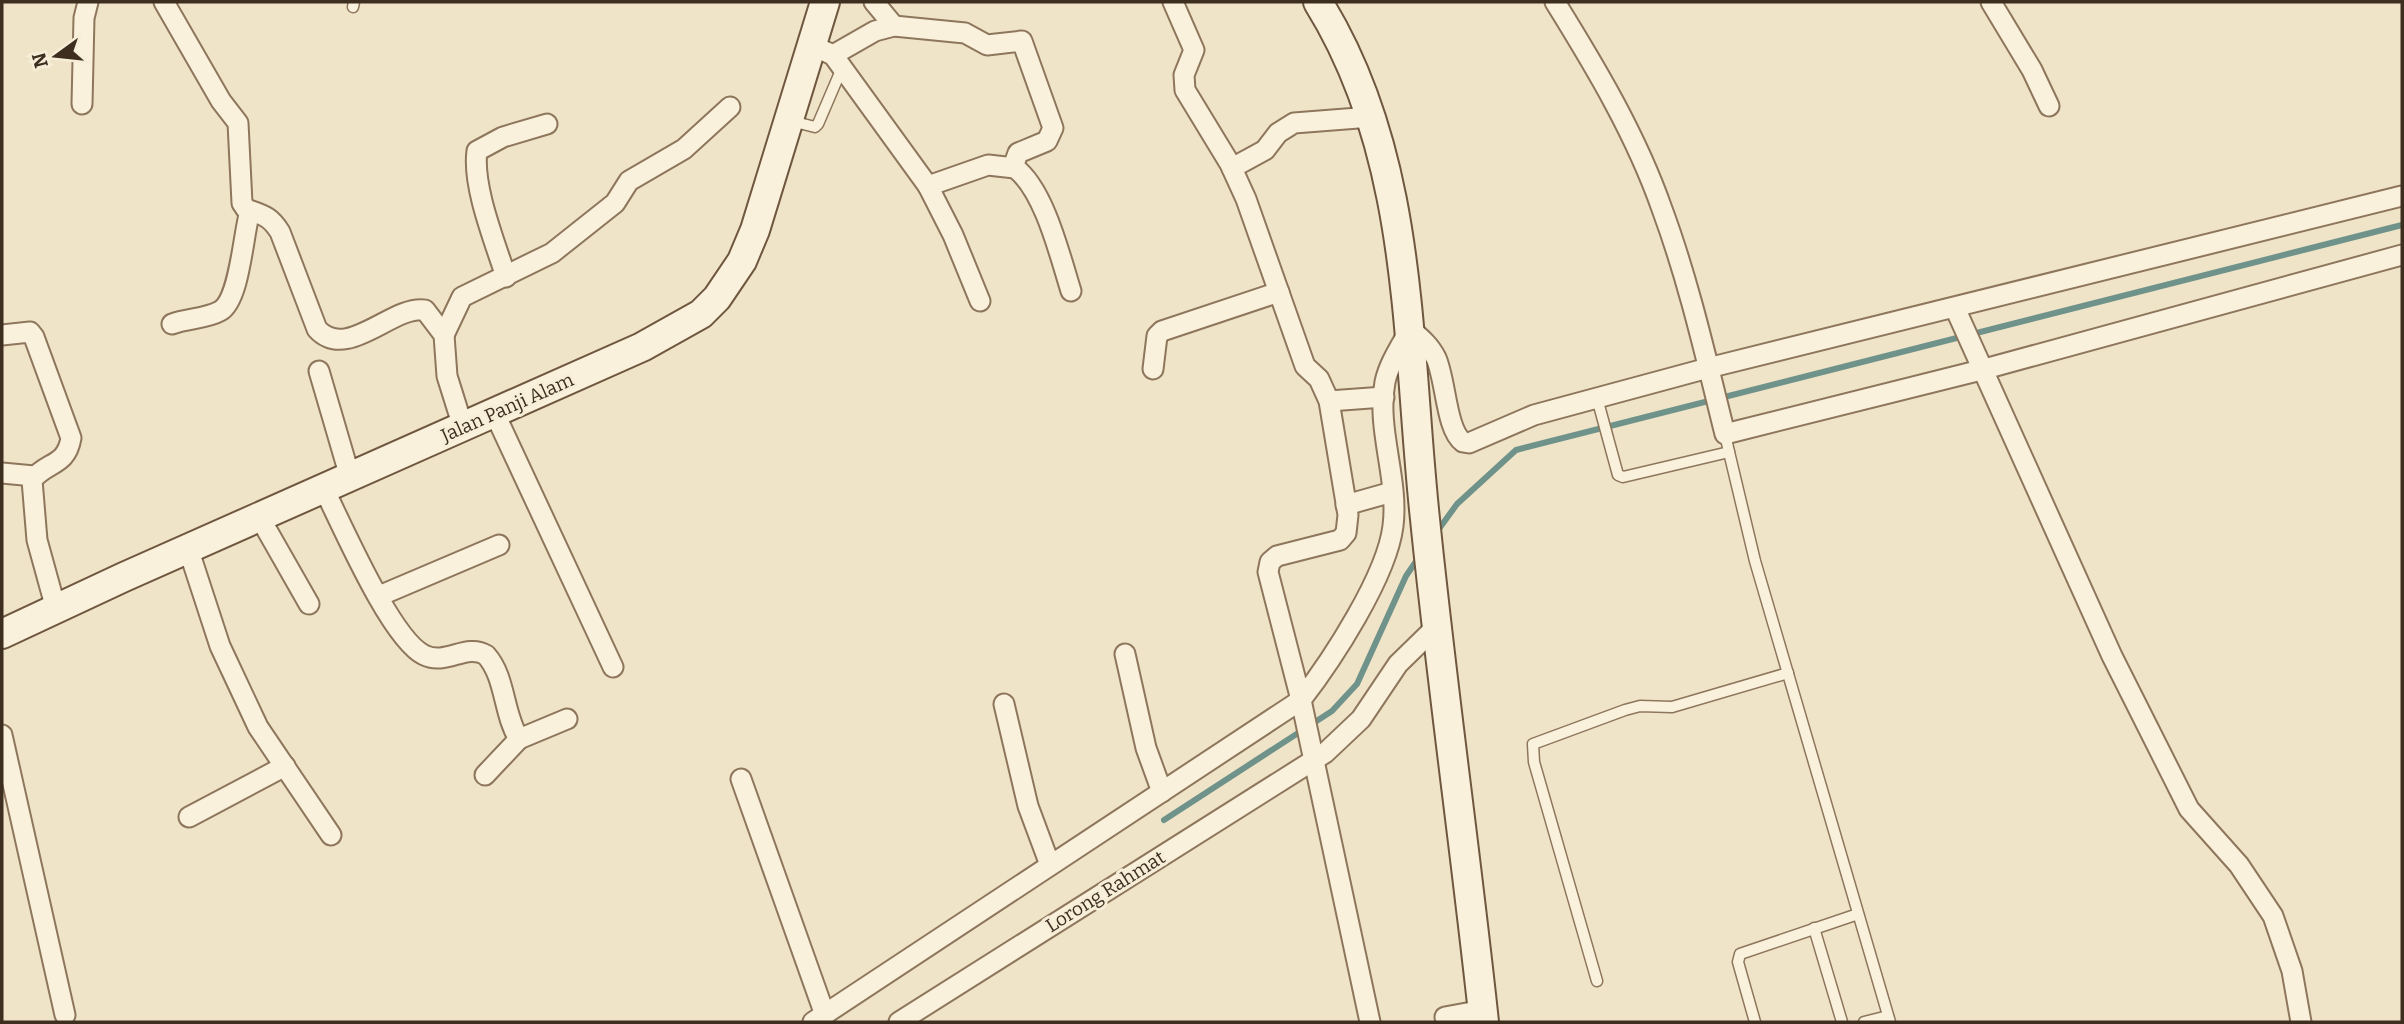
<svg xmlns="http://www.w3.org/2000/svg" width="2404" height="1024" font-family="Bitter,serif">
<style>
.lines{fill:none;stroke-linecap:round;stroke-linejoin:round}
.stream{stroke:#6f938a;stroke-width:6}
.lane-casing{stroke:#8d765c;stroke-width:13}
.street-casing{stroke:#8d765c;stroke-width:23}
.secondary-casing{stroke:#6f573f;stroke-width:32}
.lane{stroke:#faf1dc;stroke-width:10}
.street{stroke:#faf1dc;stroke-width:19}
.secondary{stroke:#faf1dc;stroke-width:28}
.labels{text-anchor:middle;stroke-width:6;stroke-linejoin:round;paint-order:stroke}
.street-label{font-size:19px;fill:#3d2e20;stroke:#f7eed8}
</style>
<rect width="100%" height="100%" fill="#f0e4c8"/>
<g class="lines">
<g class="stream">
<polyline points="1436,533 1457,504 1516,450 2402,225"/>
<polyline points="1164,820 1332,711 1357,684 1406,576 1419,557"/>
</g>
<defs>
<g id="lane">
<polyline points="353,7 354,2"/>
<polyline points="791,121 815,127 818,124 842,68"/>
<polyline points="1597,398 1618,475 1623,477 1729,452 1725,434"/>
<polyline points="1729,452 1755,561 1890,1022"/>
<polyline points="1814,928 1842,1022"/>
<polyline points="1597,981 1534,762 1533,744 1625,710 1640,706 1672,707 1788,673"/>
<polyline points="1755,1022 1738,962 1740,954 1858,914"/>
<polyline points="1864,1022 1888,1016"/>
</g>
<g id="street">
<path d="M164,2l57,99 17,22 4,80 4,6c17,6 24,7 34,23l37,97c30,33 75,-24 108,-19l19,25 3,41 16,51"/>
<polyline points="874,2 894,26"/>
<polyline points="1173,2 1194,50 1184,75 1185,90 1230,164 1246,199 1305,366 1319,379 1329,401 1348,515 1346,533 1340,540 1277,556 1270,562 1268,572 1301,700 1370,1022"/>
<path d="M1555,2c41,66 81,133 107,207 27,73 44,149 63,225l256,-64 421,-115"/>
<polyline points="1991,2 2032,70 2049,106"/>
<polyline points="822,50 833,55 928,186 953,235 980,301"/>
<polyline points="833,55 875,31 894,26 965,33 987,45 1022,41 1053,128 1047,141 1018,153 1013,167"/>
<polyline points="82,104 84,18 88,2"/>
<polyline points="1232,168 1265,150 1278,133 1294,123 1371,117"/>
<path d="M928,186l60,-21 27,3c29,21 45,88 56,123"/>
<path d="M506,277c-11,-35 -34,-91 -29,-126l26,-14 44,-13"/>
<polyline points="1955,308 2112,656 2189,809 2239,865 2273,916 2292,971 2301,1022"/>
<path d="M172,324c15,-6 34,-5 48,-13 20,-11 23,-77 30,-100"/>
<path d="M2,335l28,-3 4,5 37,101c-5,29 -24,23 -39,42l5,60 19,69"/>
<polyline points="444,335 462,297 552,253 615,203 629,181 684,149 730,107"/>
<polyline points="1153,369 1157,336 1162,331 1279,292"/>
<polyline points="319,371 350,477"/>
<polyline points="1329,401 1384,397"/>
<polyline points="494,412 613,667"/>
<polyline points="2,473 34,476"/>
<path d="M324,489c18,36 67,150 100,166 22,11 42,-12 62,0 20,22 17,59 33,84l48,-20"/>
<polyline points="1346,505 1392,492"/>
<polyline points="260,518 309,604"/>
<polyline points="188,548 220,646 258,727 331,835"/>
<polyline points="379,596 499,545"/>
<polyline points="1125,654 1146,748 1162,792"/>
<polyline points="1004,704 1028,806 1050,865"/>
<polyline points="2,735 65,1015"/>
<polyline points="485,775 519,739"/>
<polyline points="741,779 825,1015"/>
<polyline points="189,817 285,766"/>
<path d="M813,1022l488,-322c31,-40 86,-124 92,-174 6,-47 -17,-97 -8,-144 4,-19 16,-36 25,-53 11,9 20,17 26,29 10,22 10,72 27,84l6,1 65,-28 174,-47 694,-172"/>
<polyline points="899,1022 1325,753 1361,719 1398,664 1438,625"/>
<polyline points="1446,1022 1445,1017 1483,1010"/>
</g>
<g id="secondary">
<path d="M1318,2c97,156 88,341 107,517 17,168 41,335 59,503"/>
<polyline points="2,634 124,577 642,347 701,314 717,298 742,261 755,230 825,2"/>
</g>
</defs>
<use href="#lane" class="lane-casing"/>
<use href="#street" class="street-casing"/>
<use href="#secondary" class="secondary-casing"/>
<use href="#lane" class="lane"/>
<use href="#street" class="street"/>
<use href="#secondary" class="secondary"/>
</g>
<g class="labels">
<g class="street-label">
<text transform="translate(507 407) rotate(-24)" y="7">Jalan Panji Alam</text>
<text transform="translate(1105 891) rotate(-32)" y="7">Lorong Rahmat</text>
</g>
</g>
<rect width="2404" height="1024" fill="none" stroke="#3d2e20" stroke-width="7"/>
<g transform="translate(56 56) rotate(255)" stroke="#f7eed8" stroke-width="5" paint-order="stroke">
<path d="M0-5L12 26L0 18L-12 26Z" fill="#3d2e20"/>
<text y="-10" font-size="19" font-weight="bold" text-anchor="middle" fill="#3d2e20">N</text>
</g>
</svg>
